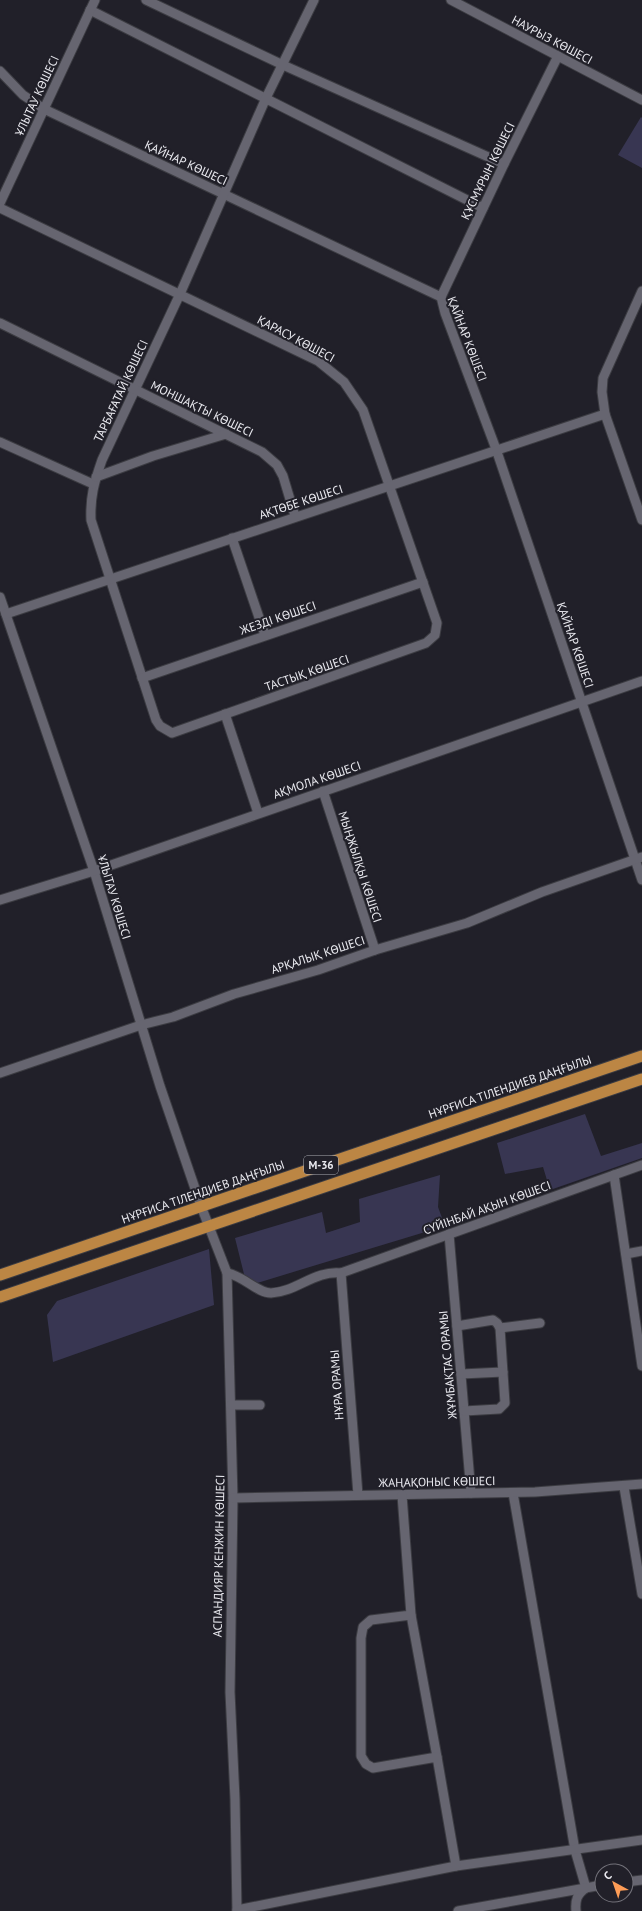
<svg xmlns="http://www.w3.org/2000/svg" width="642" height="1911" font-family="'PT Sans',sans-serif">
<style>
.green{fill:#383652}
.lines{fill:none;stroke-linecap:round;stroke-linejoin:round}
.minor-casing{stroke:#3c3c42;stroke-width:11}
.major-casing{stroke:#3c3c42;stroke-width:13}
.minor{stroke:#666570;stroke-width:9}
.major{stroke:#bc8644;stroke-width:11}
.labels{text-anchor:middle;stroke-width:4;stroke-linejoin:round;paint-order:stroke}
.shield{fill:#212029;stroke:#aeaeb5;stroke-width:1}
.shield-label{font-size:11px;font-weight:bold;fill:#ebebf1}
.street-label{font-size:12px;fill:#ebebf1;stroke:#212029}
</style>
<rect width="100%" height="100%" fill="#212029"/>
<g class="green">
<polygon points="641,117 642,118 642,168 618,155"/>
<polygon points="585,1114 601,1156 642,1143 642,1158 550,1190 543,1167 505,1174 497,1143"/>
<polygon points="440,1175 438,1207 445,1226 247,1286 235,1238 322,1212 326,1233 360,1222 359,1199"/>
<polygon points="209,1249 214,1305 53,1362 47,1315 57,1301"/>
</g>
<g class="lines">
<defs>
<g id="minor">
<polyline points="146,0 283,65 504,164"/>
<polyline points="451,0 642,100"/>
<polyline points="90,10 483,208"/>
<polyline points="0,71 23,95 44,109 441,297 445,313 496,449 642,880"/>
<polyline points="0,203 95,0"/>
<path d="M0,208l318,153 26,21 19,28 74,213 -2,12 -9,8 -254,90 -12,-7 -4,-6 -65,-200c-1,-23 3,-37 11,-60l78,-166 86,-196 48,-98"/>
<polyline points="642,291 603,378 602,392 605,414 642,520"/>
<polyline points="441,297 504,164 558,56"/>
<polyline points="0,323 262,452 277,465 283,476 295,516"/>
<polyline points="0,442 93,484"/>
<polyline points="96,477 153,456 226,434"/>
<polyline points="232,538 265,635"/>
<polyline points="0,597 94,871 160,1086 201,1206 227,1273 233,1498 230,1692 235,1799 237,1911"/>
<polyline points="6,614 605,414"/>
<polyline points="142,678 423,582"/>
<polyline points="225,714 258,813"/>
<polyline points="323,791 375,950"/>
<polyline points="0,900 94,871 642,681"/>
<polyline points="0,1073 141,1025 173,1017 234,994 318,970 375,950 467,923 542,892 642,857"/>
<polyline points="614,1175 642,1366"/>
<polyline points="449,1234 471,1493"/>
<polyline points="626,1254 642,1251"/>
<path d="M227,1273c17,3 30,20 44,20 25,-1 44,-23 70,-20l301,-108"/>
<polyline points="341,1273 358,1495"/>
<polyline points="457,1326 493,1320 497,1323 500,1328 505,1403 499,1409 464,1411"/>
<polyline points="500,1328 540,1323"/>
<polyline points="461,1374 503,1372"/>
<polyline points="231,1405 260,1405"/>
<polyline points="624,1487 642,1594"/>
<path d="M513,1493l62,357 11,38c-9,6 -11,12 -10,23"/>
<polyline points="233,1498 535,1492 642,1484"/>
<polyline points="411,1615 437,1757"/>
<polyline points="456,1866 642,1840"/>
<polyline points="626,1882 642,1880"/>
<polyline points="237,1910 456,1866 437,1757 373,1768 366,1764 361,1756 361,1638 363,1627 371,1620 411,1615 402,1495"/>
<polyline points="458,1911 602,1885"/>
</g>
<g id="major">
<polyline points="0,1275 642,1056"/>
<polyline points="0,1297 642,1079"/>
</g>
</defs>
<use href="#minor" class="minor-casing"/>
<use href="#major" class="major-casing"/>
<use href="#minor" class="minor"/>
<use href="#major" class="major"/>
</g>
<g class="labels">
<rect class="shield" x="304" y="1156" width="34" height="18" rx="3"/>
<g class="shield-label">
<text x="321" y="1169">M-36</text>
</g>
<g class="street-label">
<text transform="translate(552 40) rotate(28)" y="4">НАУРЫЗ КӨШЕСІ</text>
<text transform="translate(37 96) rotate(-65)" y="4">ҰЛЫТАУ КӨШЕСІ</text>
<text transform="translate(186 163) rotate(25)" y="4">ҚАЙНАР КӨШЕСІ</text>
<text transform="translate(488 171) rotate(-64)" y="4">ҚҰСМҰРЫН КӨШЕСІ</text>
<text transform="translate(296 339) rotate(28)" y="4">ҚАРАСУ КӨШЕСІ</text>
<text transform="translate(467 339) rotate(69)" y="4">ҚАЙНАР КӨШЕСІ</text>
<text transform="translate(121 391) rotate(-65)" y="4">ТАРБАҒАТАЙ КӨШЕСІ</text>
<text transform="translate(202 409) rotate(26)" y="4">МОНШАҚТЫ КӨШЕСІ</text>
<text transform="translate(301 502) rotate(-18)" y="4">АҚТӨБЕ КӨШЕСІ</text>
<text transform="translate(278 618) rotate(-19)" y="4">ЖЕЗДІ КӨШЕСІ</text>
<text transform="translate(575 645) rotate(71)" y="4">ҚАЙНАР КӨШЕСІ</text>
<text transform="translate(307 673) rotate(-19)" y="4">ТАСТЫҚ КӨШЕСІ</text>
<text transform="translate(317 780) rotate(-19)" y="4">АҚМОЛА КӨШЕСІ</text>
<text transform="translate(360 867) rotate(72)" y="4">МЫҢЖЫЛҚЫ КӨШЕСІ</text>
<text transform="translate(114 897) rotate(73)" y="4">ҰЛЫТАУ КӨШЕСІ</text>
<text transform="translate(318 955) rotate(-18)" y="4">АРҚАЛЫҚ КӨШЕСІ</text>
<text transform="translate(510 1087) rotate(-19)" y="4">НҰРҒИСА ТІЛЕНДИЕВ ДАҢҒЫЛЫ</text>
<text transform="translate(203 1192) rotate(-19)" y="4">НҰРҒИСА ТІЛЕНДИЕВ ДАҢҒЫЛЫ</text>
<text transform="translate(487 1208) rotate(-20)" y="4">СҮЙІНБАЙ АҚЫН КӨШЕСІ</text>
<text transform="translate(448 1365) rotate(-95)" y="4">ЖҰМБАҚТАС ОРАМЫ</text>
<text transform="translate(337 1385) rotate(-94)" y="4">НҰРА ОРАМЫ</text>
<text transform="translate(437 1482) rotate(-1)" y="4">ЖАҢАҚОНЫС КӨШЕСІ</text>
<text transform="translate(219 1556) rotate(-89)" y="4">АСПАНДИЯР КЕНЖИН КӨШЕСІ</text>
</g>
</g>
<g transform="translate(614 1883) rotate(320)"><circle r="19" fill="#212029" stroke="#727179"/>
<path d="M0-3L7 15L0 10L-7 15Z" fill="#fd9c56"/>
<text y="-6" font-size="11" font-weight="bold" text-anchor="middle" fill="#ebebf1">С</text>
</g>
</svg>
